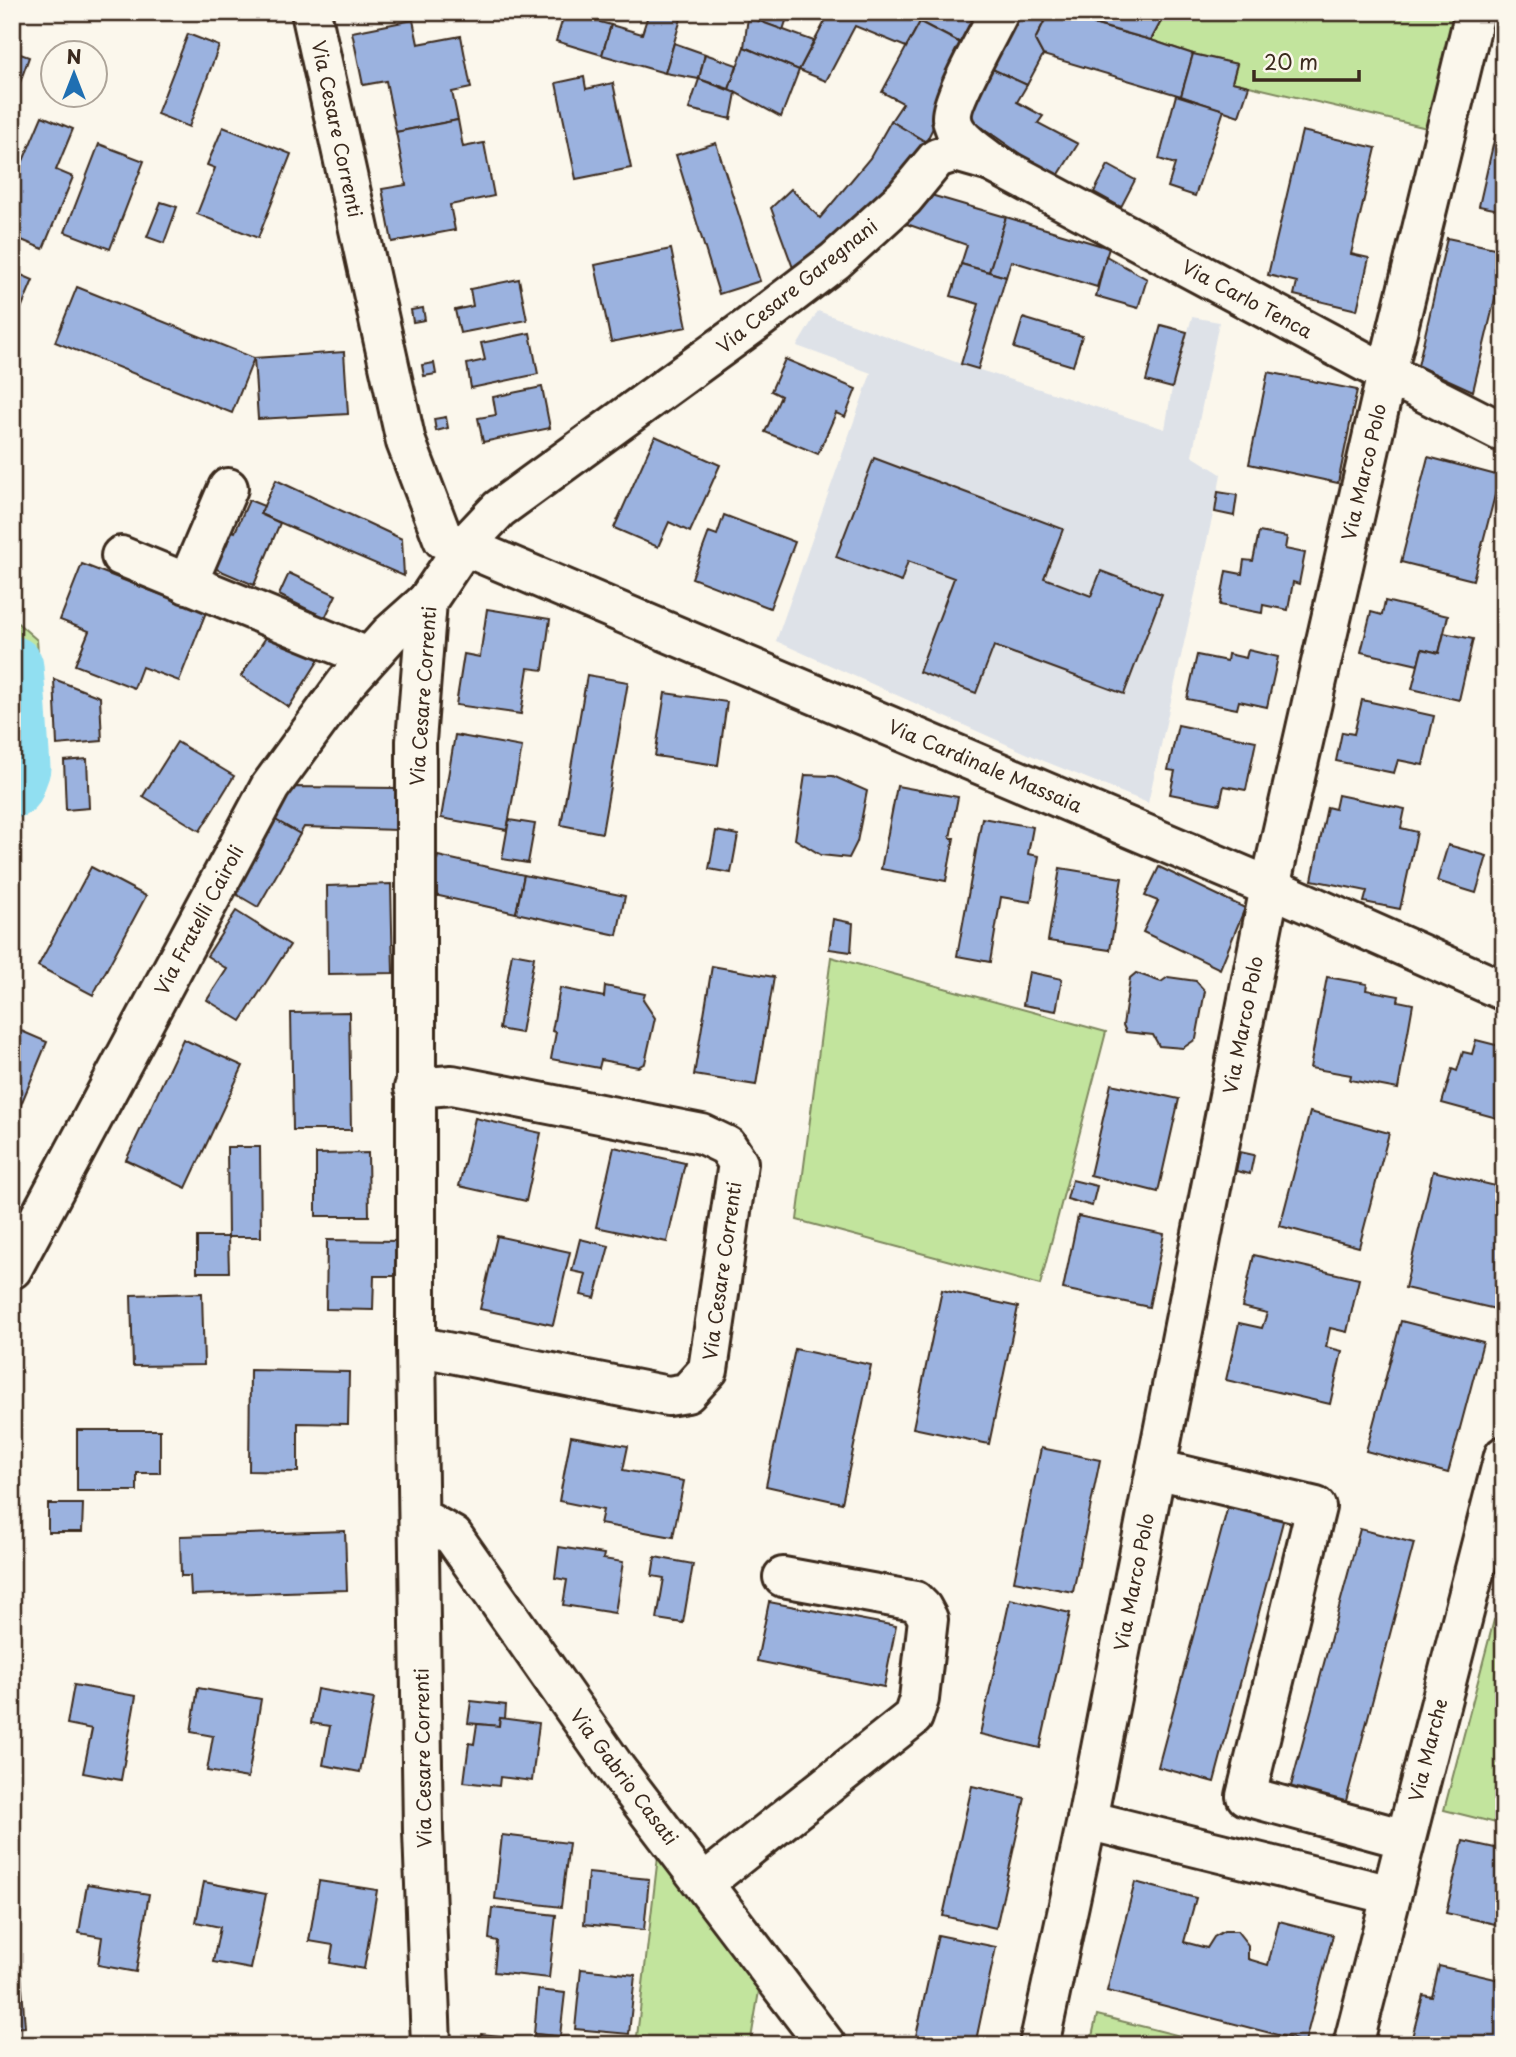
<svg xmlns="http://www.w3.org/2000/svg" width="1516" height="2057" font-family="'Playpen Sans',sans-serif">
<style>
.built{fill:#dee2e8}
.green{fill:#c2e49d;stroke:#7e875e;stroke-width:2}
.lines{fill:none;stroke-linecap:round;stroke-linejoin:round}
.river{stroke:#91dff1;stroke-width:63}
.building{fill:#9bb2df;stroke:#3b2a1e;stroke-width:2}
.minor-casing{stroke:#3b2a1e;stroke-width:44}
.minor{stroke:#fbf7ec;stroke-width:38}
.labels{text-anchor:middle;stroke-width:7;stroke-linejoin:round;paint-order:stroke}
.street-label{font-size:19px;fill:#3b2a1e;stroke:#fbf7ec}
</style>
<rect width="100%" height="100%" fill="#fbf7ec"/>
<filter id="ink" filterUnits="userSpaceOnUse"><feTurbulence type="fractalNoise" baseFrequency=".0143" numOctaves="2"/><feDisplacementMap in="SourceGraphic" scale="14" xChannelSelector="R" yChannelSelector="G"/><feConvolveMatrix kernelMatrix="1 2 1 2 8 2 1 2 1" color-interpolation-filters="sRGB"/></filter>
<g filter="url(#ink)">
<polygon class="built" points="818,311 961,364 1165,429 1172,388 1192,317 1219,322 1192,456 1221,474 1218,492 1148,803 1044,761 776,641 871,373 797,346"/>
<g class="green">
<polygon points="1166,12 1454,12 1427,128 1232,82 1237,64 1193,54 1151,40"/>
<polygon points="12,618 37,640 42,703 12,718"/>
<polygon points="831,957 1106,1032 1040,1285 797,1220"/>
<polygon points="1494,1620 1504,1622 1504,1825 1444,1810"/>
<polygon points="658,1856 759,1991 750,2045 636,2045"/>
<polygon points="1097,2015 1216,2045 1090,2045"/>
</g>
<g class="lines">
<polyline class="river" points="12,667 19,768 12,787"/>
</g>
<g class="building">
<polygon points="565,12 602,12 600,22 611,25 602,55 556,41"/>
<polygon points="649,12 683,12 665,73 602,55 611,25 642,34"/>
<polygon points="750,12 789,12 783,30 748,17"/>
<polygon points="830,12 896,12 920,22 906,47 855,26 826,81 799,70"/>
<polygon points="896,12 976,12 985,16 972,49 920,22"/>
<polygon points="1018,12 1049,12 1035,40 1043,55 1027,85 990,68"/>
<polygon points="1049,12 1151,40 1193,54 1181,96 1043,55 1035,40"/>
<polygon points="1051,12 1166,12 1151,40"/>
<polygon points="748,17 814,41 799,70 744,47"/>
<polygon points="413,20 418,44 461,36 471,88 452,92 458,120 396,132 386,81 363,85 352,32"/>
<polygon points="920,22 972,49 926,142 891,121 903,103 882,92"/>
<polygon points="188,34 219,46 189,127 157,114"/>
<polygon points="674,43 705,54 699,79 665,73"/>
<polygon points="744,47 799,70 781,117 729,89"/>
<polygon points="12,51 29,57 18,88 12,86"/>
<polygon points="705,54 737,65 729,89 699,79"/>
<polygon points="1193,54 1237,64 1232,82 1249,86 1239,116 1181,96"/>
<polygon points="990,68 1027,85 1017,102 1043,116 1038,123 1078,144 1056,179 963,114"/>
<polygon points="584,77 586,89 613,83 631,168 576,179 556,83"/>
<polygon points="699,79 736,93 731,119 689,109"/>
<polygon points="1176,95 1224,110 1195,196 1168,187 1175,164 1159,159"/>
<polygon points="1504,97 1504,211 1479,206"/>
<polygon points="42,116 73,129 56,170 73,177 43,249 12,236 12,187"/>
<polygon points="458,120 463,147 484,143 494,196 450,205 455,230 392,242 382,189 406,185 396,132"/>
<polygon points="891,121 926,142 906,180 796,276 771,208 791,189 820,218 870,158"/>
<polygon points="223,127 291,154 258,238 197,214 215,168 207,165"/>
<polygon points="1302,131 1376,148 1351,254 1369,258 1357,310 1294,295 1297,282 1268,275"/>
<polygon points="716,143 760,281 719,294 676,155"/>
<polygon points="99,144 144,161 110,249 65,232"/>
<polygon points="1108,165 1135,180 1121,207 1094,192"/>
<polygon points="924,193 1006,217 989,272 961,264 967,245 901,222"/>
<polygon points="161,202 177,207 164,243 147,237"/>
<polygon points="1006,217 1109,248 1097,287 1011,261 1006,277 989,272"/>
<polygon points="1447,238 1504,250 1504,261 1473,391 1418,366"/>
<polygon points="671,249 687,327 611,342 595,265"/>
<polygon points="1106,256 1147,279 1138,308 1096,296"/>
<polygon points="961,264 1006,277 978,369 961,364 979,304 951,296"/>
<polygon points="12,271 33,280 12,330"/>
<polygon points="519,279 527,320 460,333 455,310 473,306 470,289"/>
<polygon points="77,287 254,358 232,413 55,342"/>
<polygon points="423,308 425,320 413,322 411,310"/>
<polygon points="1023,318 1082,336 1073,366 1014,348"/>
<polygon points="1161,325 1187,332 1172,388 1146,381"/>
<polygon points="530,333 538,374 471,388 467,364 485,360 481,343"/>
<polygon points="344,352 348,414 258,419 254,358"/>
<polygon points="785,359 856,389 845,417 836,413 818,454 765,432 781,396 771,391"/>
<polygon points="434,363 436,374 424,376 422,365"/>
<polygon points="1268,372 1357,390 1338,483 1249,464"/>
<polygon points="542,387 550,428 483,442 478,418 496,415 493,397"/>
<polygon points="446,417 448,428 436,431 434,419"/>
<polygon points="655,436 720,465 690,532 669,522 658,547 614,528"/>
<polygon points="1428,457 1500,476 1473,580 1401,562"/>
<polygon points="874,458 1063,529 1044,578 1091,596 1101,571 1162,594 1124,694 994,646 976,693 919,672 954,578 908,561 901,582 836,557"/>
<polygon points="276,480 402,539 404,576 260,514"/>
<polygon points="1218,492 1237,495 1234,516 1215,512"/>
<polygon points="249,500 264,506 260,514 280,523 254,585 207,565 223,528 235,532"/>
<polygon points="724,515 795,542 770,608 692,578 709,532 717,535"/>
<polygon points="1259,532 1287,537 1285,549 1305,553 1299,584 1293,582 1288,610 1263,605 1262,613 1220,605 1226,571 1242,574 1244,560 1253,561"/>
<polygon points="82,564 206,612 179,681 142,667 134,688 75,665 89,631 60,620"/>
<polygon points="289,573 336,595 325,618 279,595"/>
<polygon points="1385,601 1448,616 1439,653 1422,649 1418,665 1361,652 1371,612 1382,615"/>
<polygon points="487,609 550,619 543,670 528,668 521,714 456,705 464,654 480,657"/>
<polygon points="274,625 322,655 289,707 241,676"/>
<polygon points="1444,633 1473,639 1459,700 1412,689 1422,649 1439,653"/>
<polygon points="1248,650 1278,657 1267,707 1239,701 1237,709 1187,699 1197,655 1227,661 1228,654 1246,658"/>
<polygon points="587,675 628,682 602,833 561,825"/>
<polygon points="54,679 100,697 102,741 57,745"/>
<polygon points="665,693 727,702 718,765 655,756"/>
<polygon points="1362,700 1434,716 1423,765 1398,760 1394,773 1336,761 1342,732 1354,734"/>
<polygon points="1178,725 1256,741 1246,790 1224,786 1220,804 1170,794 1175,771 1168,770"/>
<polygon points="455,735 522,747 507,830 441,818"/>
<polygon points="177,742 234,776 200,831 143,796"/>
<polygon points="87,759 89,808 66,810 64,761"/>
<polygon points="805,775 833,776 867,791 857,842 849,858 821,855 795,839"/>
<polygon points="897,786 958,797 950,838 954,838 946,881 881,869"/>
<polygon points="289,787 398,788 397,830 304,827 300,834 270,817"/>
<polygon points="1338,795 1405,809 1401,828 1417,832 1400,909 1364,902 1367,891 1312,880 1327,807 1335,809"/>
<polygon points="270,817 300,834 258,907 229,890"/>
<polygon points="982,818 1033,827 1028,854 1039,856 1031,902 1001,897 990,962 957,956"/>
<polygon points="509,820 535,824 528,863 502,859"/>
<polygon points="716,831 738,835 731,873 709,869"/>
<polygon points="1448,845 1487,856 1476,893 1437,881"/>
<polygon points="438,856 524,875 516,913 430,894"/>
<polygon points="91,867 146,896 93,995 38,966"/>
<polygon points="1159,867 1245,908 1220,969 1143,932 1158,901 1145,896"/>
<polygon points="1060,868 1122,878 1110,950 1048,941"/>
<polygon points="524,875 625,896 617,935 516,913"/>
<polygon points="391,884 393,973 328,974 327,886"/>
<polygon points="236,911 290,945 241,1021 207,1000 227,969 207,956"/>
<polygon points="833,919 853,923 851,952 829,949"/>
<polygon points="512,953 534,957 521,1033 499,1029"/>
<polygon points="712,966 774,977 756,1085 694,1075"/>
<polygon points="1029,972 1062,979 1056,1011 1023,1005"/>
<polygon points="1136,973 1161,982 1168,977 1196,981 1205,991 1196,1039 1183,1048 1159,1046 1153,1035 1126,1032 1123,1025 1130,978"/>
<polygon points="1327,977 1367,984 1366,990 1399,996 1398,1001 1413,1004 1398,1089 1350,1080 1351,1075 1310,1068"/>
<polygon points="605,986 645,994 643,1000 655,1018 645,1063 638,1067 601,1060 599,1068 551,1059 556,1032 552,1031 560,988 604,997"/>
<polygon points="349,1012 351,1130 293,1130 291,1013"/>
<polygon points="12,1027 47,1042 12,1126"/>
<polygon points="183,1039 243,1066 186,1188 126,1160"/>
<polygon points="1476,1040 1504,1047 1504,1120 1442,1103 1452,1069 1457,1071 1463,1052 1472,1054"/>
<polygon points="1111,1084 1179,1099 1158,1192 1090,1175"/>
<polygon points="1310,1112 1389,1133 1359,1247 1280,1226"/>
<polygon points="475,1118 541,1133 526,1201 459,1186"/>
<polygon points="227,1147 260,1147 261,1237 228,1237"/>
<polygon points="614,1147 685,1163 667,1242 596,1227"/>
<polygon points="1240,1152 1254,1155 1250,1174 1236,1171"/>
<polygon points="368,1153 369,1216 316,1216 316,1154"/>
<polygon points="1433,1171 1504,1188 1504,1311 1405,1288"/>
<polygon points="1072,1180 1097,1186 1092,1206 1067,1199"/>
<polygon points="1078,1216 1164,1234 1149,1307 1063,1289"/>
<polygon points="497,1236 570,1252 553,1325 480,1309"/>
<polygon points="197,1237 228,1237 229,1272 197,1272"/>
<polygon points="580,1239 609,1246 595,1298 581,1295 586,1274 572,1271"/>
<polygon points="327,1240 398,1241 397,1276 374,1276 373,1310 326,1309"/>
<polygon points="1254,1255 1359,1279 1347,1332 1330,1328 1326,1347 1342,1351 1330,1404 1226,1380 1239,1323 1262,1328 1267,1313 1242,1307"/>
<polygon points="942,1290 1018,1307 989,1444 913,1428"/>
<polygon points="202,1293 204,1365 133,1366 131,1295"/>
<polygon points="1401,1321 1483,1342 1448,1473 1366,1451"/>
<polygon points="795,1349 871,1365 842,1503 766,1486"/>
<polygon points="250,1370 349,1372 348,1424 298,1423 298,1472 249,1471"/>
<polygon points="77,1430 160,1430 160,1473 137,1473 137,1491 77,1491"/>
<polygon points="571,1436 628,1446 623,1470 684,1481 673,1537 600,1524 603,1510 559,1501"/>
<polygon points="1041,1448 1100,1460 1073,1592 1014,1581"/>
<polygon points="1231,1495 1286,1510 1214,1782 1158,1767"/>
<polygon points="48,1504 83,1504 82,1532 48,1532"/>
<polygon points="1360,1529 1414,1543 1342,1816 1287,1801"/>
<polygon points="345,1531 347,1590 191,1595 190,1576 181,1576 180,1536"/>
<polygon points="559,1547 604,1554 603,1559 623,1562 615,1613 563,1605 567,1580 555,1578"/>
<polygon points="655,1557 693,1564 683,1623 657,1619 664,1578 652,1576"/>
<polygon points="1010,1599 1070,1613 1040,1748 980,1734"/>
<polygon points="769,1602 896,1626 884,1687 757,1661"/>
<polygon points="74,1685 136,1696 121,1780 83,1773 92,1729 67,1724"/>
<polygon points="198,1688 261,1699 248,1778 207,1771 213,1736 191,1732"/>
<polygon points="317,1689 374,1699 360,1772 323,1765 330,1726 311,1723"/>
<polygon points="471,1701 506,1705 505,1719 500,1718 499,1726 468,1723"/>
<polygon points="500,1718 539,1723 532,1781 500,1777 499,1786 464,1782 469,1743 474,1744 477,1724 499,1726"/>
<polygon points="972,1786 1025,1798 996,1928 943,1916"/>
<polygon points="502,1835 569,1843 561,1907 495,1899"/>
<polygon points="1463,1841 1504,1850 1504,1926 1446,1913"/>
<polygon points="588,1873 649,1879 644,1930 584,1924"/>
<polygon points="12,1875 17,1927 12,1928"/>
<polygon points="319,1881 377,1890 364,1969 330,1963 333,1945 309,1941"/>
<polygon points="204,1882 266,1894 251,1969 213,1962 220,1927 196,1922"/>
<polygon points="1135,1882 1196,1898 1184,1942 1207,1948 1214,1937 1224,1931 1237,1931 1248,1945 1248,1959 1268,1965 1279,1921 1333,1935 1305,2042 1107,1991"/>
<polygon points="87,1884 149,1894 136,1972 98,1965 102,1937 79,1933"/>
<polygon points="492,1908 556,1915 549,1978 494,1972 497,1941 489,1939"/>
<polygon points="938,1935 996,1947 975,2045 914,2045"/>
<polygon points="1439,1966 1504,1981 1504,2045 1410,2045 1423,1995 1432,1997"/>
<polygon points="581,1969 635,1975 629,2034 575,2029"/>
<polygon points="12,1975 21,1975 25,2027 12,2028"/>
<polygon points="538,1990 565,1993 560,2036 534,2034"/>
<polygon points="481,2034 540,2040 539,2045 480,2045"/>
<polygon points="534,2034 630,2044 630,2045 539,2045 540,2040 533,2039"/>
<polygon points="1380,2038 1393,2041 1392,2045 1378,2045"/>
</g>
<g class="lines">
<defs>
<g id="minor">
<polyline points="311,12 406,442 443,539 464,546 1270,887 1504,991"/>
<path d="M999,12c-9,20 -49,88 -47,106 1,19 26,33 39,44l374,200 139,71"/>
<polyline points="121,556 368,657"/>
<polyline points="187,584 228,488"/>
<polyline points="414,1088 452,1085 702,1134 727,1146 738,1163 708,1370 687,1393 668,1396 416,1346"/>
<polyline points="12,1269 270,787 346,683 390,634 427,601"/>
<polyline points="1156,1469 1316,1507 1246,1796 1405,1839"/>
<polyline points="419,1517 453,1536 616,1769 826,2045"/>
<polyline points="1087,1820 1391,1895"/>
<polyline points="704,1883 913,1717 919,1699 928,1619 922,1608 915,1601 783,1577"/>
<polyline points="431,2045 423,1831 416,1346 416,741 427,601 464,546 499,509 750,326 835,261 904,198 937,158 956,152 991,162"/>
<polyline points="1039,2045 1087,1820 1270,887 1387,373 1475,12"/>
<polyline points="1353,2045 1504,1456"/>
</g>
</defs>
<use href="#minor" class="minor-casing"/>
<use href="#minor" class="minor"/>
</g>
</g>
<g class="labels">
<g class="street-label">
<text transform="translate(337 129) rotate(78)" y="7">Via Cesare Correnti</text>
<text transform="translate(797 286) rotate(-39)" y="7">Via Cesare Garegnani</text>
<text transform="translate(1247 299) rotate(28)" y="7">Via Carlo Tenca</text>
<text transform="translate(1364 472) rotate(-77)" y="7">Via Marco Polo</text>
<text transform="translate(423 696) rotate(-86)" y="7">Via Cesare Correnti</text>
<text transform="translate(985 766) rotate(23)" y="7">Via Cardinale Massaia</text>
<text transform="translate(199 920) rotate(-62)" y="7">Via Fratelli Cairoli</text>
<text transform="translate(1243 1025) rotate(-79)" y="7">Via Marco Polo</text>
<text transform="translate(722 1271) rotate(-82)" y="7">Via Cesare Correnti</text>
<text transform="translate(1134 1582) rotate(-79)" y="7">Via Marco Polo</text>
<text transform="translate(1428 1750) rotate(-76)" y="7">Via Marche</text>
<text transform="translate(423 1758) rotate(-91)" y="7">Via Cesare Correnti</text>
<text transform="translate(624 1777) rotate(53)" y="7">Via Gabrio Casati</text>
</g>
</g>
<rect width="1516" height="2057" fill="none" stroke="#fbf7ec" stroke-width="42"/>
<rect x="21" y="21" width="1474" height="2015" fill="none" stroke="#3b2a1e" stroke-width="2.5" filter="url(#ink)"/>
<g transform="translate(74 74)"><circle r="33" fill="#fbf7ec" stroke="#aea59a" stroke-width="2"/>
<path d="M0-5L12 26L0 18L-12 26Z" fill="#1f6fb2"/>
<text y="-10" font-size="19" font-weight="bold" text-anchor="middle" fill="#3b2a1e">N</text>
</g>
<path d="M1254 70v10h105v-10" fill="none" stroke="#3b2a1e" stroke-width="3.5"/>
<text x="1264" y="70" font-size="21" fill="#3b2a1e" stroke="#fbf7ec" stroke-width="5" paint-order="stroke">20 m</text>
</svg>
